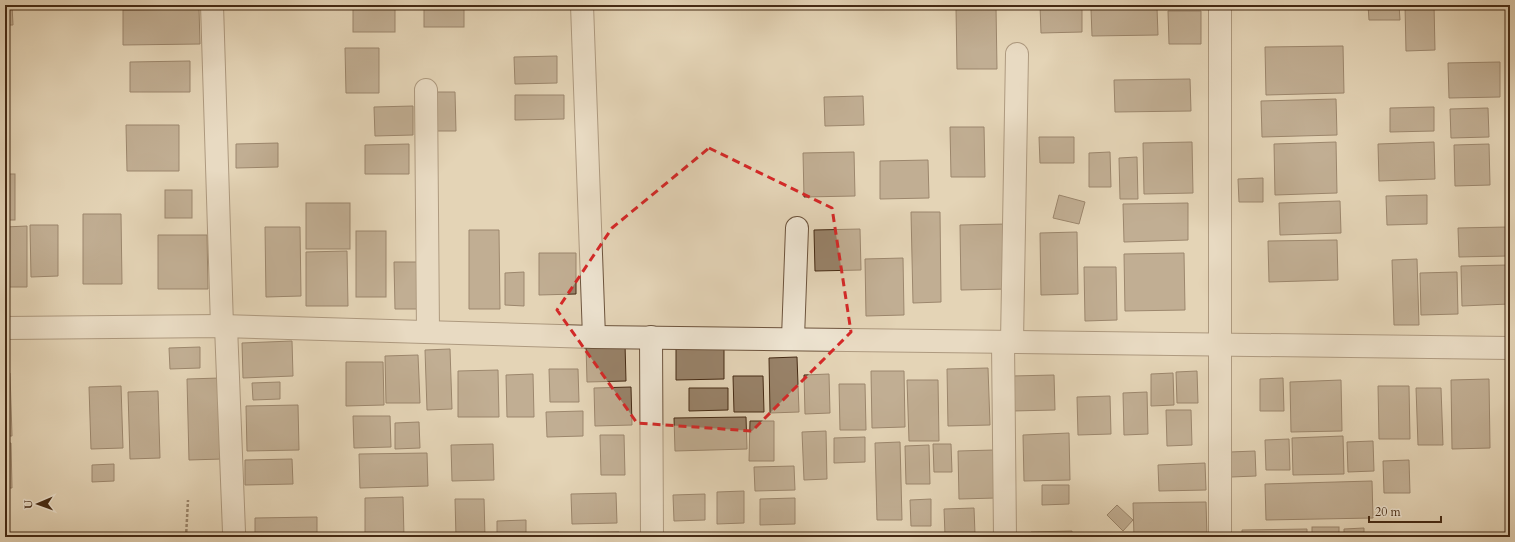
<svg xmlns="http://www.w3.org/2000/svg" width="1515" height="542" font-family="Cardo,serif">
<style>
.building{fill:#988269;stroke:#452a14}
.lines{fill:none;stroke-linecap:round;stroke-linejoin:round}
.street-casing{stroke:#6d543d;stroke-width:24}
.path{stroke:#452a14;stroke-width:2.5;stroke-dasharray:3 2;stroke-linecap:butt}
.street{stroke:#ede3d0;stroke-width:22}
.marked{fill:none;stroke:#d62828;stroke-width:3;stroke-dasharray:8 5;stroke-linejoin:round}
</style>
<rect width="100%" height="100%" fill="#e4d4b7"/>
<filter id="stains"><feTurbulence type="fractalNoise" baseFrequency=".005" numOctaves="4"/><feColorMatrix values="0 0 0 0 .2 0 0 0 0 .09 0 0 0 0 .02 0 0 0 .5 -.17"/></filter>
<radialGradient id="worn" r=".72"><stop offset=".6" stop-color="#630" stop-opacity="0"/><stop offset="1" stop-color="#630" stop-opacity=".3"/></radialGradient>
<g class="building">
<polygon points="5,5 12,5 13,25 5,25"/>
<rect x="239" y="5" width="52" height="1"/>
<rect x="305" y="5" width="31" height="2"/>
<rect x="424" y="5" width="40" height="22"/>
<polygon points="1040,5 1082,5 1082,32 1041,33"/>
<polygon points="1368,5 1399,5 1400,20 1369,20"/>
<polygon points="1405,5 1434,5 1435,50 1406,51"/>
<polygon points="996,7 997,69 957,69 956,8"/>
<rect x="353" y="8" width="42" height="24"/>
<polygon points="1157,8 1158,35 1092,36 1091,9"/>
<polygon points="199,9 200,44 123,45 123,10"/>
<polygon points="1168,11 1201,11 1201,44 1169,44"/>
<polygon points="1343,46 1344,93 1266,95 1265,47"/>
<polygon points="345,48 379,48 379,93 346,93"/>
<polygon points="557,56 557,83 515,84 514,57"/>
<polygon points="190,61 190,92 130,92 130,62"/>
<polygon points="1500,62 1500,97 1449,98 1448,63"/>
<polygon points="1190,79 1191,111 1115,112 1114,80"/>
<polygon points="428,92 455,92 456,131 429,131"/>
<polygon points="515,95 564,95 564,119 515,120"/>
<polygon points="863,96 864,125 825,126 824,97"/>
<polygon points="1336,99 1337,135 1262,137 1261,101"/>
<polygon points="413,106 413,135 375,136 374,107"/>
<polygon points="1434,107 1434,131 1390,132 1390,108"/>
<polygon points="1488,108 1489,137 1451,138 1450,109"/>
<polygon points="126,125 179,125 179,171 127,171"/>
<polygon points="950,127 984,127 985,177 951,177"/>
<polygon points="1039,137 1074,137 1074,163 1040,163"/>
<polygon points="1192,142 1193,193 1144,194 1143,143"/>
<polygon points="1336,142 1337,193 1275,195 1274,144"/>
<polygon points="1434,142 1435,179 1379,181 1378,144"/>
<polygon points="278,143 278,167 236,168 236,144"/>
<polygon points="409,144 409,174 365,174 365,145"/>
<polygon points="1489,144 1490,185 1455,186 1454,145"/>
<polygon points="854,152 855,196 804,197 803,153"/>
<polygon points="1110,152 1111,187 1089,187 1089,153"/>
<polygon points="1137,157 1138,199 1120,199 1119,158"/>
<polygon points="928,160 929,198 880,199 880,161"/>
<rect x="5" y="174" width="10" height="46"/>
<polygon points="1263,178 1263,202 1239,202 1238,179"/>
<rect x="165" y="190" width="27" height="28"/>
<polygon points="1059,195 1085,202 1079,224 1053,218"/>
<polygon points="1427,195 1427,224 1387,225 1386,196"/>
<polygon points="1340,201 1341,233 1280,235 1279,203"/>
<rect x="306" y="203" width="44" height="46"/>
<polygon points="1188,203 1188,240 1124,242 1123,204"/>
<polygon points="911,212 940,212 941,302 913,303"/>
<polygon points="83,214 121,214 122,284 83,284"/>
<polygon points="1006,224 1007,289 961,290 960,225"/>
<polygon points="30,225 58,225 58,276 31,277"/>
<polygon points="27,226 27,287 5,287 5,227"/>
<polygon points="265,227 300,227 301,296 266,297"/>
<polygon points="1507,227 1508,256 1459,257 1458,228"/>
<polygon points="860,229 861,270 815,271 814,230"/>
<polygon points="469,230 499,230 500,309 469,309"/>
<rect x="356" y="231" width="30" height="66"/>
<polygon points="1077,232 1078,294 1041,295 1040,233"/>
<polygon points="158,235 207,235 208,289 158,289"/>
<polygon points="1337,240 1338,280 1269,282 1268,241"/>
<polygon points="347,251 348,306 306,306 306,252"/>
<polygon points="539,253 576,253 576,294 539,295"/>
<polygon points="1184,253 1185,310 1125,311 1124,254"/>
<polygon points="903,258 904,315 866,316 865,259"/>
<polygon points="1417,259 1419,325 1394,325 1392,260"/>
<polygon points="394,262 420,262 420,309 395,309"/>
<polygon points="1508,265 1509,304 1462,306 1461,266"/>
<polygon points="1084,267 1116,267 1117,320 1085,321"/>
<polygon points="524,272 524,306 505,305 505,273"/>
<polygon points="1457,272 1458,314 1421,315 1420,273"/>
<polygon points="292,341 293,376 243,378 242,343"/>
<polygon points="625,344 626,381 587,382 586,345"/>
<polygon points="200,347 200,368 170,369 169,348"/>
<polygon points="724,347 724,379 676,380 676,348"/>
<polygon points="450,349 452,409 427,410 425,350"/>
<polygon points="418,355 420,403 386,403 385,356"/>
<polygon points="797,357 799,412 770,413 769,358"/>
<polygon points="346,362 383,362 384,405 346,406"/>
<polygon points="988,368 990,425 948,426 947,369"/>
<polygon points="549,369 578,369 579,402 550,402"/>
<polygon points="498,370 499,417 458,417 458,371"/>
<polygon points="871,371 904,371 905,427 872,428"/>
<polygon points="1197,371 1198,403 1177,403 1176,372"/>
<polygon points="5,373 10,373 12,436 5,436"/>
<polygon points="1173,373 1174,405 1151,406 1151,374"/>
<polygon points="533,374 534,417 507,417 506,375"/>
<polygon points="829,374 830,413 805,414 804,375"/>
<polygon points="1054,375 1055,410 1013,411 1012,376"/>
<polygon points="733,376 763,376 764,412 734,412"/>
<polygon points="220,378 222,459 189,460 187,379"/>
<polygon points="1283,378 1284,411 1260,411 1260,379"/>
<polygon points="1489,379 1490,448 1452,449 1451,380"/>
<polygon points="907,380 938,380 939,441 909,441"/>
<polygon points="1341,380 1342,431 1291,432 1290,382"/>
<polygon points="280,382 280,399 253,400 252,383"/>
<polygon points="839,384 865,384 866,430 840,430"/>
<polygon points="121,386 123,448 91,449 89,387"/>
<polygon points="1378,386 1409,386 1410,439 1379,439"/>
<polygon points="631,387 632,425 595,426 594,388"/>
<polygon points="689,388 728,388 728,410 689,411"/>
<polygon points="1416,388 1441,388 1443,445 1418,445"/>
<polygon points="158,391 160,458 130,459 128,392"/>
<polygon points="1147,392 1148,434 1124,435 1123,393"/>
<polygon points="1110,396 1111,434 1078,435 1077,397"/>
<polygon points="298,405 299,450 247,451 246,406"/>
<polygon points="1166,410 1191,410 1192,445 1167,446"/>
<polygon points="583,411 583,436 547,437 546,412"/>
<polygon points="353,416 390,416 391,447 354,448"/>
<polygon points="746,417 747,449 675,451 674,418"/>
<polygon points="750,421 774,421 774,461 749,461"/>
<polygon points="419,422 420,448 395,449 395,423"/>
<polygon points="826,431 827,479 804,480 802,432"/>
<polygon points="1069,433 1070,480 1024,481 1023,435"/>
<polygon points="600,435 624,435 625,475 601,475"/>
<polygon points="1343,436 1344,474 1293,475 1292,438"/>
<polygon points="865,437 865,462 834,463 834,438"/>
<polygon points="1289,439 1290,470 1266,470 1265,440"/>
<polygon points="1373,441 1374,471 1348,472 1347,442"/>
<polygon points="900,442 902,520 877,520 875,443"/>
<polygon points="5,443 11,443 12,488 5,488"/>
<polygon points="493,444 494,480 452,481 451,445"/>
<polygon points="933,444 951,444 952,472 934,472"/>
<polygon points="929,445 930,484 906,484 905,446"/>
<polygon points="994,450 996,498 959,499 958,451"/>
<polygon points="1255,451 1256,476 1231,477 1230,452"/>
<polygon points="427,453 428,486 360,488 359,454"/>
<polygon points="292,459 293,484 245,485 245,460"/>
<polygon points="1409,460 1410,493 1384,493 1383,461"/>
<polygon points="1205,463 1206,490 1159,491 1158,465"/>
<polygon points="114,464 114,481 92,482 92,465"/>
<polygon points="794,466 795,490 755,491 754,467"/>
<polygon points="1372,481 1373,518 1266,520 1265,484"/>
<polygon points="1042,485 1069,485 1069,504 1042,505"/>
<polygon points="744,491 744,523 717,524 717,492"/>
<polygon points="616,493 617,523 572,524 571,494"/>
<polygon points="705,494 705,520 674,521 673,495"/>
<polygon points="403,497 404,537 365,537 365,498"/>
<polygon points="795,498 795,524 760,525 760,499"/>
<polygon points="455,499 484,499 485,537 456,537"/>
<polygon points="931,499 931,526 911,526 910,500"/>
<polygon points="1206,502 1207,537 1134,537 1133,503"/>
<polygon points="1117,505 1133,520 1123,531 1107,515"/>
<polygon points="974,508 975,534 945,535 944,509"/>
<polygon points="5,514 7,514 8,537 5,537"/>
<polygon points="317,517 317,537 255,537 255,518"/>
<polygon points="526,520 526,537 497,537 497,521"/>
<rect x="1312" y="527" width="27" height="10"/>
<polygon points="1364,528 1364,537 1344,537 1344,529"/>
<polygon points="1307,529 1307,537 1242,537 1242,530"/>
<polygon points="1072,531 1072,537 1031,537 1031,532"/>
<polygon points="619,532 619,537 582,537 582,533"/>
<polygon points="796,535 796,537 742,537 742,536"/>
<polygon points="982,535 982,537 936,537"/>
</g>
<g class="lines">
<defs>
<g id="street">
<polyline points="212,5 222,326"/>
<polyline points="582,5 594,337"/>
<polyline points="426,90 428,332"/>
<polyline points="226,326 234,532"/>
<polyline points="5,328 222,326 594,337 1510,348"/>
<polyline points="651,337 652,537"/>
<polyline points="793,338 797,228"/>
<polyline points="1003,342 1005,537"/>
<polyline points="1012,342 1017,54"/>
<polyline points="1220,537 1220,5"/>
</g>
</defs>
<use href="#street" class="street-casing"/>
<polyline class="path" points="186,537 188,500"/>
<use href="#street" class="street"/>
</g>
<path d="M0 0H1515V542H0ZM709,148l123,60 19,124 -99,99 -115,-8 -80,-113 55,-82z" fill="#e4d4b7" fill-opacity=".55" fill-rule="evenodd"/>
<path class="marked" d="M709,148l123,60 19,124 -99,99 -115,-8 -80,-113 55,-82z"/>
<rect width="1515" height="542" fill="none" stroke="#e4d4b7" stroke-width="20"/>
<rect x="6" y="6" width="1503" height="530" fill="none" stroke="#452a14" stroke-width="2"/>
<rect x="10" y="10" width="1495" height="522" fill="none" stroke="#452a14"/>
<g transform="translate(38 504) rotate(268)" stroke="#ede3d0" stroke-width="3" paint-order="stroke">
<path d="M0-3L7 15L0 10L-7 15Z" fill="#452a14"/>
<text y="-6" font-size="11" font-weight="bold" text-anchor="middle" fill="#452a14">U</text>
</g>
<path d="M1369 516v6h72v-6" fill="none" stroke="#452a14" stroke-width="2"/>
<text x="1375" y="516" font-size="12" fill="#452a14" stroke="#ede3d0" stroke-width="3" paint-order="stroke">20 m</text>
<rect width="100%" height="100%" filter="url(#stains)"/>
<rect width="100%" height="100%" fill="url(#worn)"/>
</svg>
